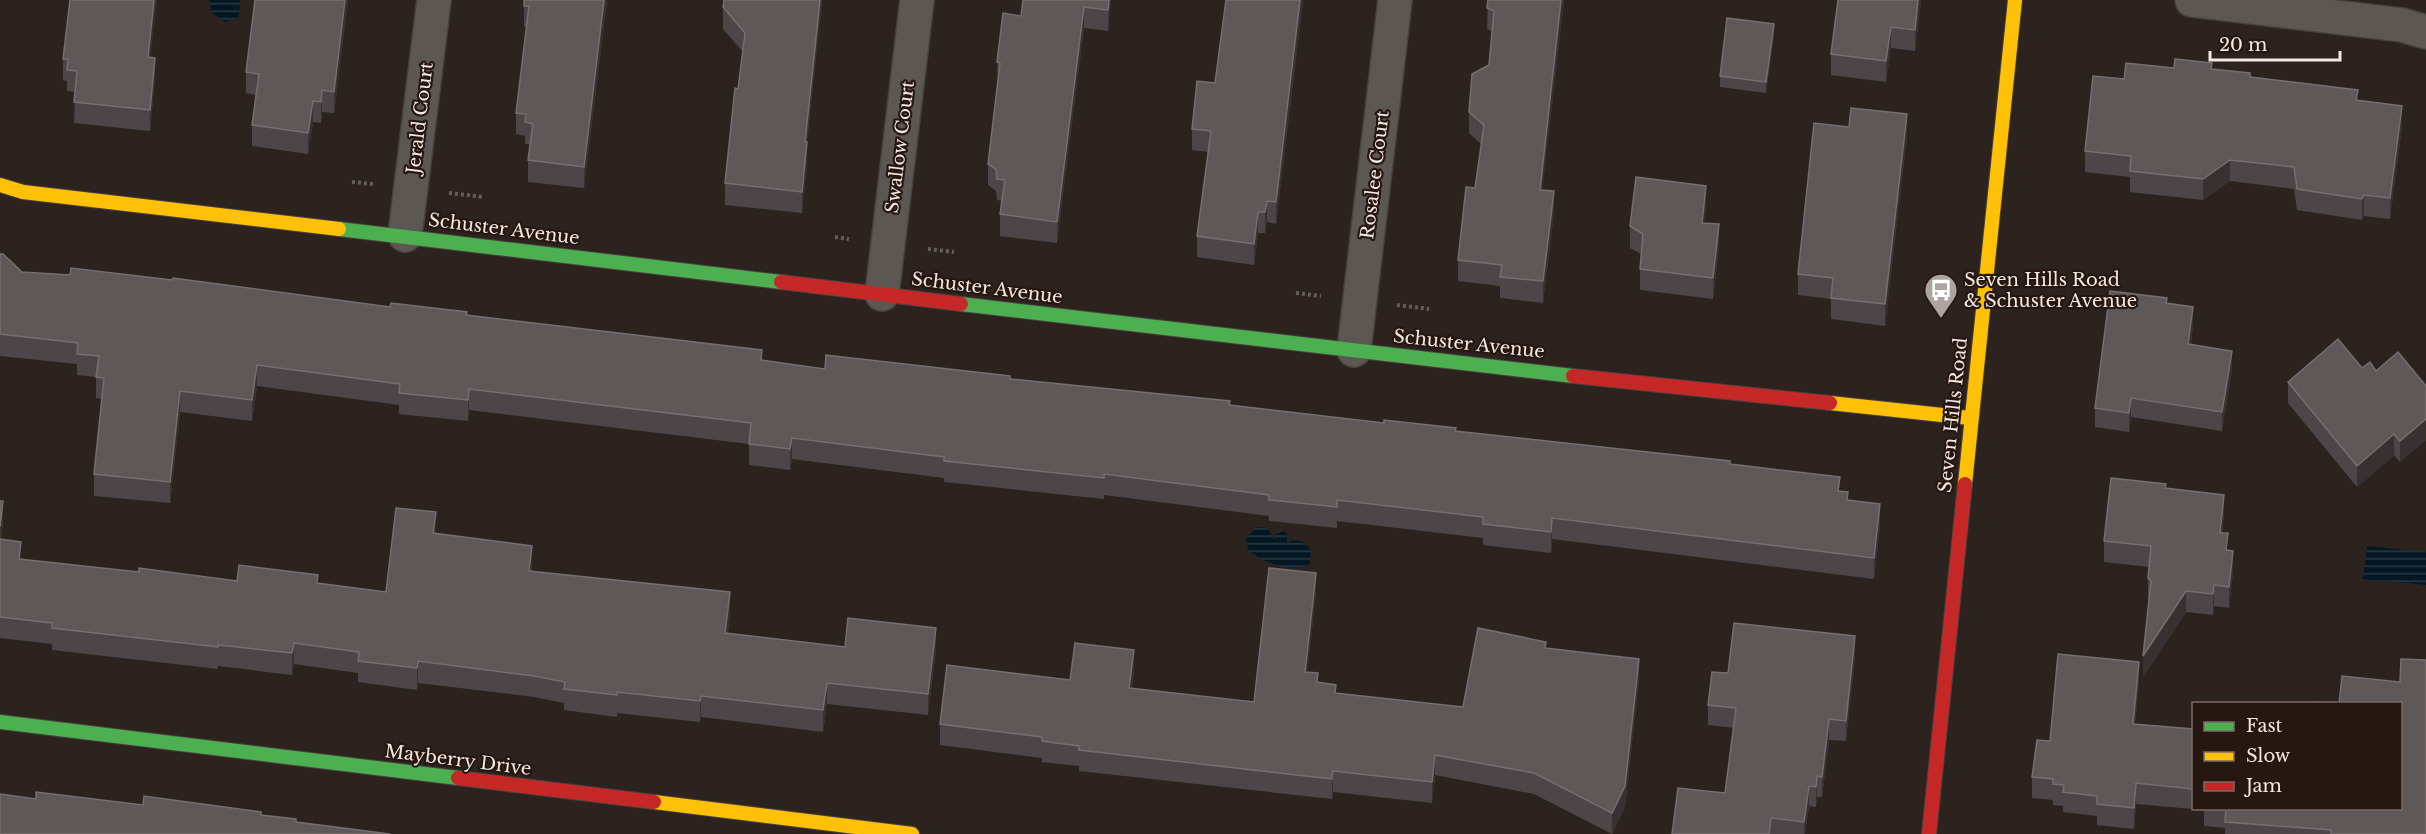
<svg xmlns="http://www.w3.org/2000/svg" width="2426" height="834" font-family="'Libre Baskerville',serif">
<style>
.water{fill:url(#water-rules)}
.lines{fill:none;stroke-linecap:round;stroke-linejoin:round}
.street-casing{stroke:#49413e;stroke-width:36}
.fast-casing{stroke:#49413e;stroke-width:16}
.slow-casing{stroke:#49413e;stroke-width:16}
.jam-casing{stroke:#49413e;stroke-width:16}
.path{stroke:#655e5c;stroke-width:4;stroke-dasharray:3 3;stroke-linecap:butt}
.street{stroke:#5d5754;stroke-width:33}
.fast{stroke:#4caf50;stroke-width:14}
.slow{stroke:#ffc107;stroke-width:14}
.jam{stroke:#c62828;stroke-width:14}
.wall{fill:#4d4649}
.shaded-wall{fill:#393131}
.building{fill:#5f5859;stroke:#766e6f;stroke-width:1.5}
.labels{text-anchor:middle;stroke-width:4.5;stroke-linejoin:round;paint-order:stroke}
.street-label{font-size:18px;fill:#f3e8e4;stroke:#271711}
.poi-label{font-size:18px;fill:#f3e8e4;stroke:#271711;text-anchor:start}
</style>
<defs>
<pattern id="water-rules" width="6" height="5" patternUnits="userSpaceOnUse" patternTransform="scale(1.5)"><rect width="6" height="5" fill="#041824"/><path d="M0 2.5h6" fill="none" stroke="#293a44"/></pattern>
</defs>
<rect width="100%" height="100%" fill="#2c231f"/>
<g class="water">
<polygon points="209,0 240,0 239,17 225,22 212,13"/>
<path d="M1263,527l5,2 6,10h2l-1,-4 8,-4 4,2v10l6,-3 12,2 6,9 -1,12c-15,12 -49,-1 -62,-13l-2,-11 9,-11z"/>
<polygon points="2367,546 2426,552 2426,585 2363,579"/>
</g>
<g class="lines">
<defs>
<g id="street">
<polyline points="2192,0 2402,25 2426,32"/>
<polyline points="405,235 434,0"/>
<polyline points="882,294 917,0"/>
<polyline points="1354,350 1395,0"/>
</g>
<g id="fast">
<polyline points="339,229 781,282"/>
<polyline points="961,304 1573,376"/>
<polyline points="0,722 458,778"/>
</g>
<g id="slow">
<polyline points="0,185 23,192 339,229"/>
<polyline points="1830,403 1970,418"/>
<polyline points="1965,484 2015,0"/>
<polyline points="654,802 912,834"/>
</g>
<g id="jam">
<polyline points="781,282 961,304"/>
<polyline points="1573,376 1830,403"/>
<polyline points="458,778 654,802"/>
<polyline points="1929,834 1965,484"/>
</g>
</defs>
<use href="#street" class="street-casing"/>
<use href="#fast" class="fast-casing"/>
<use href="#slow" class="slow-casing"/>
<use href="#jam" class="jam-casing"/>
<g class="path">
<polyline points="352,182 373,184"/>
<polyline points="449,193 484,197"/>
<polyline points="835,237 849,239"/>
<polyline points="928,249 954,252"/>
<polyline points="1296,293 1321,296"/>
<polyline points="1397,305 1429,309"/>
</g>
<use href="#street" class="street"/>
<use href="#fast" class="fast"/>
<use href="#slow" class="slow"/>
<use href="#jam" class="jam"/>
</g>
<g class="wall">
<polygon points="348,0 334,113 322,112 321,123 313,122 308,154 252,146 252,125 256,95 246,93 246,72"/>
<polygon points="607,0 584,188 528,182 528,160 530,144 525,144 525,136 516,134 516,113 527,27 524,27 524,6"/>
<polygon points="724,0 822,0 807,142 807,164 802,213 725,205 725,183 743,52 723,29 723,7"/>
<polygon points="1111,0 1108,31 1084,28 1057,243 1000,236 1000,214 1002,201 997,200 996,191 988,185 988,164 998,84 997,62 1021,16"/>
<polygon points="1303,0 1276,224 1267,222 1265,233 1258,233 1254,265 1197,257 1197,236 1208,152 1192,150 1192,129"/>
<polygon points="1488,0 1564,0 1542,190 1554,212 1543,303 1500,298 1500,286 1458,281 1458,260 1475,188 1481,144 1469,133 1469,112 1489,65 1492,31 1487,29"/>
<polygon points="1838,0 1921,0 1915,51 1891,48 1886,82 1831,75 1831,54"/>
<polygon points="1774,35 1766,93 1720,87 1720,76"/>
<polygon points="150,57 155,79 150,131 74,123 75,92 67,91 67,81 63,80 63,59"/>
<polygon points="2174,68 2212,69 2358,101 2402,127 2390,219 2364,216 2362,220 2297,210 2294,189 2230,181 2203,200 2130,192 2130,177 2085,172 2085,151 2124,79"/>
<polygon points="1907,135 1885,326 1831,319 1831,299 1798,295 1798,274"/>
<polygon points="1706,207 1704,223 1719,246 1713,299 1640,290 1640,269 1641,254 1630,248 1630,226"/>
<polygon points="0,254 22,272 467,315 825,369 1010,379 1730,464 1840,491 1848,500 1880,526 1874,579 1552,539 1551,553 1483,545 1483,538 1337,521 1337,528 1269,521 1269,516 1104,495 1104,499 944,482 944,478 792,459 790,470 749,465 749,444 469,410 468,421 399,414 399,405 257,386 252,421 180,412 170,503 94,496 94,474 102,399 96,398 96,377 77,375 77,364 0,356"/>
<polygon points="2167,304 2193,326 2191,344 2232,370 2222,431 2131,417 2129,432 2095,427 2095,408"/>
<polygon points="2362,368 2376,371 2426,386 2426,440 2400,462 2394,455 2357,487 2288,403 2288,382"/>
<polygon points="2166,488 2224,515 2222,533 2228,551 2233,572 2229,608 2214,606 2213,615 2186,612 2143,677 2149,600 2148,599 2148,578 2149,567 2104,562 2104,541"/>
<polygon points="0,501 3,523 1,539 21,560 237,581 318,583 386,592 436,533 532,567 532,571 730,613 728,633 845,647 936,649 928,715 827,704 823,732 701,717 700,722 617,713 617,717 564,710 564,703 534,697 418,683 417,690 358,682 358,673 294,664 292,675 218,666 218,669 52,650 52,644 0,638"/>
<polygon points="1316,594 1307,672 1318,683 1336,693 1463,707 1546,648 1639,679 1625,807 1612,834 1534,794 1435,775 1432,803 1333,792 1332,799 1079,771 1079,766 1042,762 1042,758 940,745 940,724 1070,680 1134,670 1132,688 1254,702"/>
<polygon points="1855,656 1846,741 1829,740 1822,797 1817,797 1816,807 1809,806 1805,834 1672,834 1725,793 1734,728 1708,725 1708,705 1728,673"/>
<polygon points="2139,682 2135,724 2193,729 2193,808 2400,808 2426,834 2225,834 2225,828 2204,826 2204,810 2136,804 2134,829 2097,825 2097,816 2063,812 2063,806 2053,805 2053,800 2032,798 2032,777 2050,741"/>
</g>
<g class="shaded-wall">
<polygon points="154,0 157,0 148,78 148,57"/>
<polygon points="345,0 348,0 334,113 334,92"/>
<polygon points="604,0 607,0 584,188 584,167"/>
<polygon points="820,0 822,0 806,147 807,142 807,164 802,213 802,192 805,142"/>
<polygon points="1109,0 1111,0 1108,31 1108,10"/>
<polygon points="1300,0 1303,0 1276,224 1276,202"/>
<polygon points="1561,0 1564,0 1540,211 1540,190"/>
<polygon points="1918,0 1921,0 1915,51 1915,30"/>
<polygon points="1084,7 1084,28 1057,243 1057,222"/>
<polygon points="1774,24 1774,35 1766,93 1766,82"/>
<polygon points="1891,27 1891,48 1886,82 1886,61"/>
<polygon points="155,58 155,79 150,131 150,110"/>
<polygon points="322,90 322,112 321,123 321,102"/>
<polygon points="313,101 313,122 308,154 308,133"/>
<polygon points="2402,106 2402,127 2390,219 2390,198"/>
<polygon points="1907,114 1907,135 1885,326 1885,304"/>
<polygon points="2230,160 2230,181 2203,200 2203,179"/>
<polygon points="1706,186 1706,207 1702,244 1702,223"/>
<polygon points="1554,191 1554,212 1543,303 1543,281"/>
<polygon points="2364,195 2364,216 2362,220 2362,199"/>
<polygon points="1267,201 1267,222 1265,233 1265,212"/>
<polygon points="1258,212 1258,233 1254,265 1254,244"/>
<polygon points="1719,224 1719,246 1713,299 1713,278"/>
<polygon points="2193,307 2193,326 2188,363 2188,344"/>
<polygon points="2232,351 2232,370 2222,431 2222,412"/>
<polygon points="257,365 257,386 252,421 252,400"/>
<polygon points="469,389 469,410 468,421 468,400"/>
<polygon points="180,391 180,412 170,503 170,482"/>
<polygon points="2131,398 2131,417 2129,432 2129,413"/>
<polygon points="2426,419 2426,440 2400,462 2400,441"/>
<polygon points="2394,434 2394,455 2357,487 2357,466"/>
<polygon points="792,438 792,459 790,470 790,449"/>
<polygon points="2224,495 2224,515 2220,553 2220,533"/>
<polygon points="3,501 3,523 0,548 0,527"/>
<polygon points="1880,504 1880,526 1874,579 1874,558"/>
<polygon points="436,512 436,534 433,533"/>
<polygon points="1552,518 1552,539 1551,553 1551,532"/>
<polygon points="532,546 532,567 529,592 529,571"/>
<polygon points="2233,551 2233,572 2229,608 2229,587"/>
<polygon points="1316,573 1316,594 1305,692 1305,672"/>
<polygon points="2214,585 2214,606 2213,615 2213,594"/>
<polygon points="2186,591 2186,612 2143,677 2143,656"/>
<polygon points="730,592 730,613 725,654 725,633"/>
<polygon points="936,628 936,649 928,715 928,694"/>
<polygon points="1855,636 1855,656 1846,741 1846,721"/>
<polygon points="294,643 294,664 292,675 292,653"/>
<polygon points="1134,650 1134,670 1129,708 1129,688"/>
<polygon points="1639,659 1639,679 1625,807 1612,834 1612,813"/>
<polygon points="418,661 418,683 417,690 417,668"/>
<polygon points="2139,662 2139,682 2133,745 2133,724"/>
<polygon points="827,683 827,704 823,732 823,710"/>
<polygon points="701,696 701,717 700,722 700,701"/>
<polygon points="1829,719 1829,740 1822,797 1822,777"/>
<polygon points="1435,755 1435,775 1432,803 1432,782"/>
<polygon points="1333,771 1333,792 1332,799 1332,779"/>
<polygon points="1817,776 1817,797 1816,807 1816,787"/>
<polygon points="2136,783 2136,804 2134,829 2134,808"/>
<polygon points="1809,786 1809,806 1805,834 1804,834 1804,822"/>
</g>
<g class="building">
<polygon points="70,0 154,0 148,57 155,58 150,110 74,102 77,71 67,70 68,59 63,59"/>
<polygon points="255,0 345,0 334,92 322,90 321,102 313,101 308,133 252,125 259,74 246,72"/>
<polygon points="524,0 604,0 584,167 528,160 533,124 525,122 526,114 516,113 529,6 524,6"/>
<polygon points="724,0 820,0 805,142 807,142 802,192 725,183 735,88 738,89 745,33 723,7"/>
<polygon points="1023,0 1109,0 1108,10 1084,7 1057,222 1000,214 1005,180 997,179 996,169 988,164 1000,63 997,62 1003,13 1021,16"/>
<polygon points="1226,0 1300,0 1276,202 1267,201 1265,212 1258,212 1254,244 1197,236 1211,131 1192,129 1197,81 1215,83"/>
<polygon points="1488,0 1561,0 1540,190 1554,191 1543,281 1500,277 1502,265 1458,260 1466,187 1475,188 1484,125 1469,112 1472,74 1489,65 1494,11 1487,8"/>
<polygon points="1838,0 1918,0 1915,30 1891,27 1886,61 1831,54"/>
<polygon points="1727,18 1774,24 1766,82 1720,76"/>
<polygon points="2175,59 2212,63 2211,69 2250,73 2250,77 2358,90 2356,100 2402,106 2390,198 2364,195 2362,199 2297,189 2294,167 2230,160 2203,179 2130,171 2131,156 2085,151 2093,76 2124,79 2126,63 2174,68"/>
<polygon points="1851,108 1907,114 1885,304 1831,298 1833,278 1798,274 1814,123 1849,127"/>
<polygon points="1636,177 1706,186 1702,223 1719,224 1713,278 1640,269 1643,234 1630,226"/>
<polygon points="0,254 3,254 22,272 70,275 71,268 172,280 173,278 390,307 391,303 467,312 466,315 762,350 761,360 825,369 826,355 1010,376 1010,379 1230,401 1229,405 1384,423 1384,420 1456,428 1455,431 1730,461 1730,464 1840,477 1838,491 1848,492 1847,500 1880,504 1874,558 1552,518 1551,532 1483,524 1483,517 1337,500 1337,507 1269,500 1269,495 1104,474 1104,478 944,461 944,457 792,438 790,449 749,444 751,423 469,389 468,400 399,393 400,384 257,365 252,400 180,391 170,482 94,474 104,378 96,377 99,356 77,354 78,343 0,334"/>
<polygon points="2110,291 2167,298 2166,303 2193,307 2188,344 2232,351 2222,412 2131,398 2129,413 2095,408"/>
<polygon points="2338,339 2362,368 2370,362 2376,371 2398,352 2426,386 2426,419 2400,441 2394,434 2357,466 2288,382"/>
<polygon points="2111,478 2166,484 2165,488 2224,495 2220,533 2228,533 2226,550 2233,551 2229,587 2214,585 2213,594 2186,591 2143,656 2151,581 2148,578 2151,546 2104,541"/>
<polygon points="0,501 3,501 0,527"/>
<polygon points="396,508 436,512 433,533 532,546 529,571 730,592 725,633 845,647 848,618 936,628 928,694 827,683 823,710 701,696 700,701 617,692 617,695 564,689 565,682 534,676 418,661 417,668 358,661 359,652 294,643 292,653 218,645 218,647 52,628 52,623 0,617 0,539 21,542 19,559 139,572 139,568 237,581 239,565 318,575 317,583 386,592"/>
<polygon points="1269,568 1316,573 1305,672 1318,673 1317,682 1336,685 1335,693 1463,707 1478,628 1546,642 1545,648 1639,659 1625,786 1612,813 1534,773 1435,755 1432,782 1333,771 1332,779 1079,750 1079,746 1042,741 1042,737 940,724 947,665 1070,680 1075,643 1134,650 1129,688 1254,702"/>
<polygon points="1734,623 1855,636 1846,721 1829,719 1822,777 1817,776 1816,787 1809,786 1804,822 1771,818 1769,834 1672,834 1678,788 1725,793 1736,708 1708,705 1712,672 1728,673"/>
<polygon points="2058,654 2139,662 2133,724 2193,729 2193,789 2136,783 2134,808 2097,804 2097,796 2063,792 2064,785 2053,784 2053,779 2032,777 2037,740 2050,741"/>
<polygon points="2401,659 2426,660 2426,834 2331,834 2331,830 2225,822 2226,808 2400,808 2400,704 2339,704 2342,676 2400,682"/>
<polygon points="2313,702 2331,704 2313,704"/>
<polygon points="36,792 143,805 144,796 261,812 261,815 296,819 296,822 390,834 0,834 0,794 36,799"/>
</g>
<defs>
<symbol id="bus-pin" viewBox="-11 -11 22 30"><path d="M0 17L-7.5 6A9.5 9.5 0 1 1 7.5 6Z" fill="#ada39f" stroke="#271711"/><path d="M-5-6H5V4H4V6H2V4H-2V6H-4V4H-5ZM-3.5-4V0h7V-4ZM-3.5 1.2v1.5H-2V1.2ZM2 1.2v1.5H3.5V1.2Z" fill="#fff"/></symbol>
</defs>
<g fill-rule="evenodd">
<use href="#bus-pin" x="1922" y="271" width="38" height="52"/>
</g>
<g class="labels">
<g class="street-label">
<text transform="translate(420 118) rotate(-83)" y="6">Jerald Court</text>
<text transform="translate(900 147) rotate(-83)" y="6">Swallow Court</text>
<text transform="translate(1375 175) rotate(-83)" y="6">Rosalee Court</text>
<text transform="translate(504 229) rotate(7)" y="6">Schuster Avenue</text>
<text transform="translate(987 288) rotate(7)" y="6">Schuster Avenue</text>
<text transform="translate(1469 344) rotate(6)" y="6">Schuster Avenue</text>
<text transform="translate(1953 415) rotate(-84)" y="6">Seven Hills Road</text>
<text transform="translate(458 760) rotate(7)" y="6">Mayberry Drive</text>
</g>
<g class="poi-label">
<text x="1964" y="286">Seven Hills Road<tspan x="1964" dy="21">&amp; Schuster Avenue</tspan></text>
</g>
</g>
<rect x="2192" y="702" width="210" height="108" fill="#271711" stroke="#796b65" stroke-width="1.5"/>
<rect x="2204" y="722" width="30" height="9" fill="#4caf50" stroke="#796b65" stroke-width="1.5"/>
<text x="2246" y="732" font-size="18" fill="#f3e8e4">Fast</text>
<rect x="2204" y="752" width="30" height="9" fill="#ffc107" stroke="#796b65" stroke-width="1.5"/>
<text x="2246" y="762" font-size="18" fill="#f3e8e4">Slow</text>
<rect x="2204" y="782" width="30" height="9" fill="#c62828" stroke="#796b65" stroke-width="1.5"/>
<text x="2246" y="792" font-size="18" fill="#f3e8e4">Jam</text>
<path d="M2210 51v9h130v-9" fill="none" stroke="#f3e8e4" stroke-width="3"/>
<text x="2219" y="51" font-size="18" fill="#f3e8e4" stroke="#271711" stroke-width="4.5" paint-order="stroke">20 m</text>
</svg>
